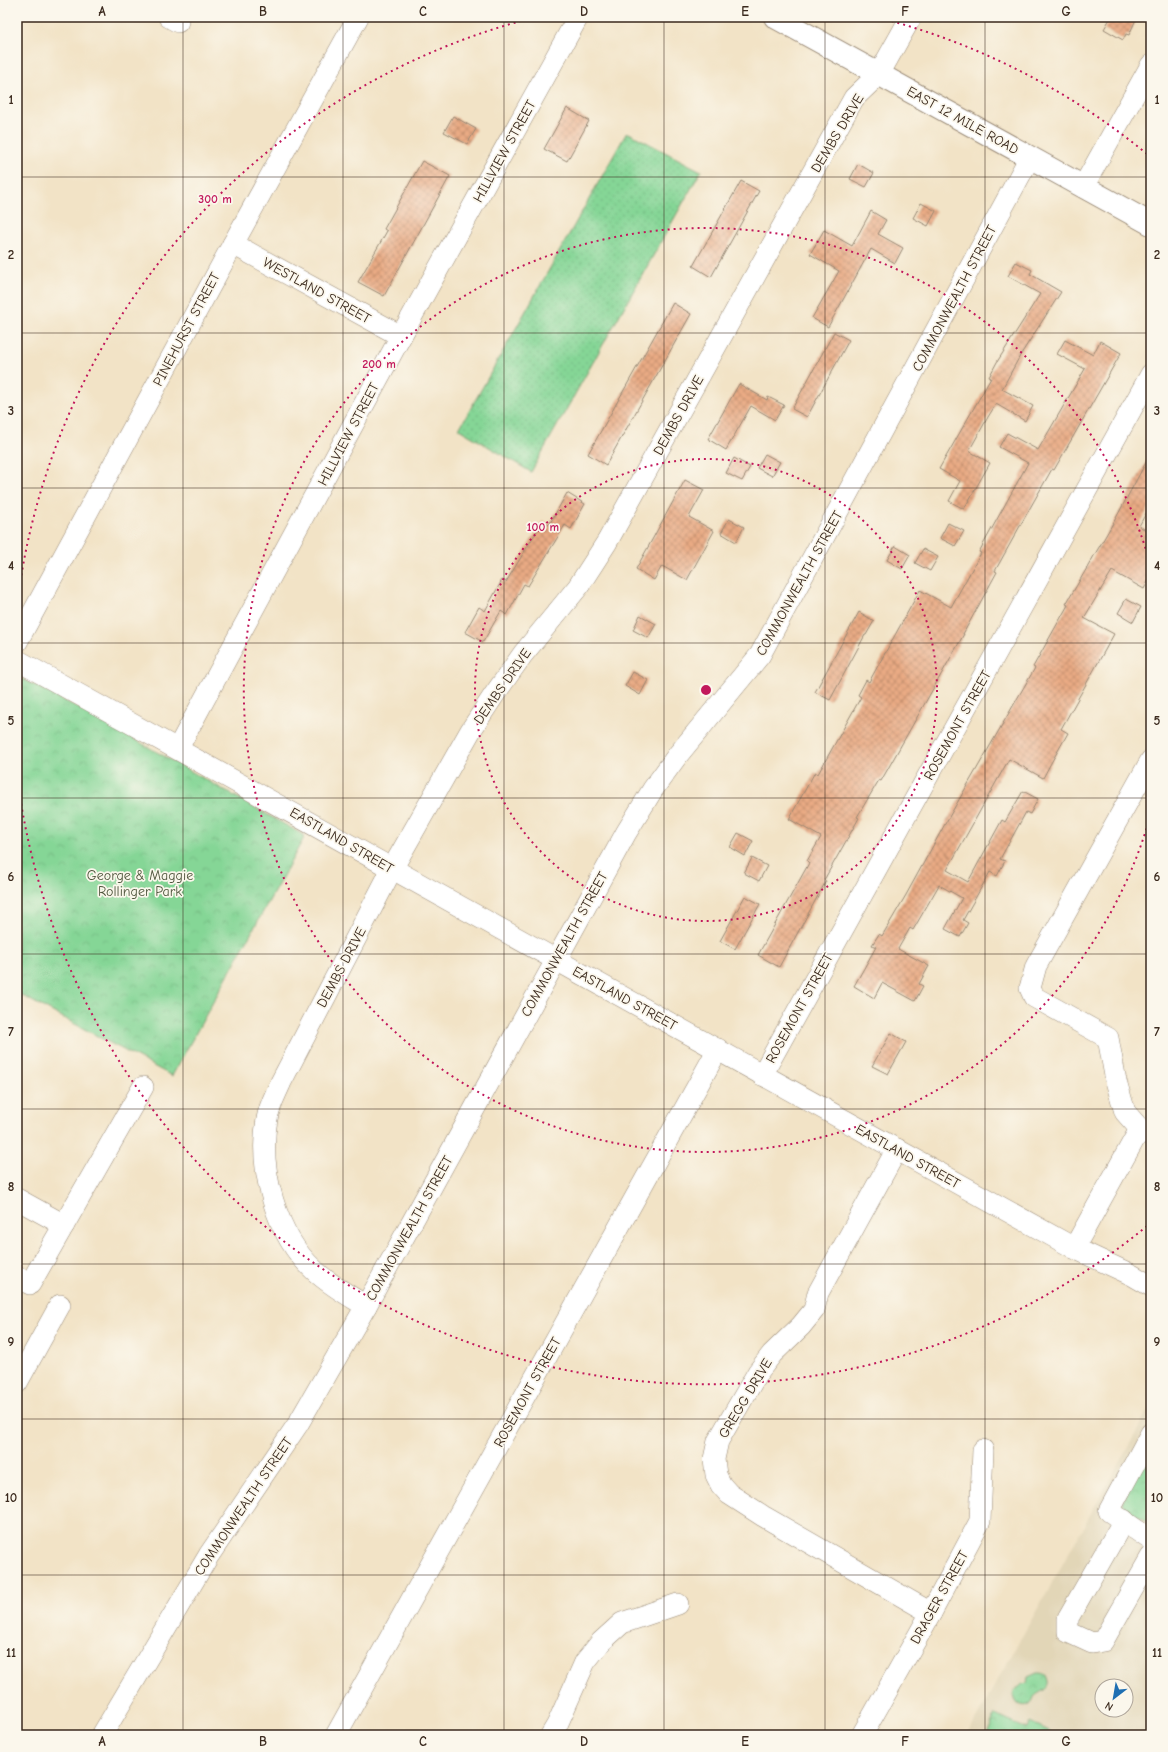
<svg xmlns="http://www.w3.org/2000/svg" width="1168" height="1752" font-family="'Comic Neue',sans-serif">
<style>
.built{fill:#e2d6b7;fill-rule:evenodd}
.grass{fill:url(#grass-dots);stroke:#60805a}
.park{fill:url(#park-crowns);stroke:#60805a}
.building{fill:url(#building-cross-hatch)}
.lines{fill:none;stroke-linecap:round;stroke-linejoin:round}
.minor-casing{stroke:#968672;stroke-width:22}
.major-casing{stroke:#968672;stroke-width:24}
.minor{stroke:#fff;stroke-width:21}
.major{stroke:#fff;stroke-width:22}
.grid{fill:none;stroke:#3b2a1e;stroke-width:1;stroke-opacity:0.55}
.ring{fill:none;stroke:#c2185b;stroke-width:2;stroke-dasharray:2 4}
.labels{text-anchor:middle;stroke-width:3.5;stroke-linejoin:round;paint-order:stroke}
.street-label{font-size:14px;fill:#3b2a1e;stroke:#fbf7ec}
.park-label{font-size:14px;fill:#4e553c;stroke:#fbf7ec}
.centre{fill:#c2185b;stroke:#fbf7ec;stroke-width:2}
.ring-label{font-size:12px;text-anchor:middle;font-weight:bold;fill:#c2185b;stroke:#fbf7ec;stroke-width:3.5;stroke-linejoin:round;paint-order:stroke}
.neatline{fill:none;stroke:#3b2a1e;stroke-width:1.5}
.grid-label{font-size:13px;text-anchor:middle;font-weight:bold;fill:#3b2a1e}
</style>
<defs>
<pattern id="grass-dots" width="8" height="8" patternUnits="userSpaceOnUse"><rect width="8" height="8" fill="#85d696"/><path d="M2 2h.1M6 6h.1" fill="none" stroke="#74b881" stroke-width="1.8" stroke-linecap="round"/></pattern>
<pattern id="park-crowns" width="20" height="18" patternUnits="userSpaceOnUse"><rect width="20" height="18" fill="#85d696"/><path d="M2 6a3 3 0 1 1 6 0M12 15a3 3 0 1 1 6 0" fill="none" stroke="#74b881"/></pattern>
<pattern id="building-cross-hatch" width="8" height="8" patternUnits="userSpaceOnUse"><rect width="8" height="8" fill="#e9aa84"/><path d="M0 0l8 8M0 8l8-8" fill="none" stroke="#be8b6b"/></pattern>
</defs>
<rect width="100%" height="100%" fill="#fbf7ec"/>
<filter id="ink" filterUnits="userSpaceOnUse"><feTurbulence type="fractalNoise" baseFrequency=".025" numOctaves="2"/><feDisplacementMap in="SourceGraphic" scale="8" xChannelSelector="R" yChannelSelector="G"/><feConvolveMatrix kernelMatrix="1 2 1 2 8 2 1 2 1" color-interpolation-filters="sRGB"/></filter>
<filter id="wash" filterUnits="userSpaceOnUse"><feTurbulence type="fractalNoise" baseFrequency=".012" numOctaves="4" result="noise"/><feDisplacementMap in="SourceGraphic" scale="16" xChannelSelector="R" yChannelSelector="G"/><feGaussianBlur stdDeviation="0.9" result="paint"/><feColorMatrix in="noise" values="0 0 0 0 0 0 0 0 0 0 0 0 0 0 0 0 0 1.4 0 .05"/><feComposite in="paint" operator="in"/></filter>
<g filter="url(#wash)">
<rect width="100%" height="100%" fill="#f2e3c6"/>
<path class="built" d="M1151,1406v329h-184l142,-254zM1102,1686h24v24h-24z"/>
<polygon class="grass" points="627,132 701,171 531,472 459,429"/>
<g class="park">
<polygon points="17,676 88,713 305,836 172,1076 17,993"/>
<polygon points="1151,1442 1151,1524 1125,1509 1122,1503"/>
<path d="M1037,1673c4,0 9,1 10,6 5,11 -8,12 -13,18 -1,3 -2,6 -5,7 -3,3 -9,1 -12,0 -9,-11 -1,-19 10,-21l1,-6z"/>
<polygon points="995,1715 1027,1729 1030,1722 1058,1735 987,1735"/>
</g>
<g id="blocks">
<g class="building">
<polygon points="1111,17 1137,17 1129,35 1126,34 1123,40 1104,29"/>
<polygon points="567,108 589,121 567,161 544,149"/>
<polygon points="453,116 476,129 467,144 444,132"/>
<polygon points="422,161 450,176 384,296 358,282 387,231 384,229"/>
<polygon points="858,164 874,173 866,187 850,179"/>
<polygon points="741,181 759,191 711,277 693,266"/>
<polygon points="921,203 936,211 928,226 913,218"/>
<polygon points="871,211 886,220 878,234 903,248 895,263 871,249 828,327 812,318 839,271 810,254 824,230 852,246"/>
<polygon points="1016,262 1032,270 1030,274 1061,292 1021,354 1002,389 1033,406 1025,421 996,404 988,417 969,451 990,463 964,509 949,501 960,481 939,469 991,378 989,377 997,362 1040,294 1008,276"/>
<polygon points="673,303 691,314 606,465 588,454"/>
<polygon points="834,332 849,340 807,417 792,409"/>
<polygon points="1065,340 1093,355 1100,341 1121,353 1054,470 1052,469 1030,508 995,571 997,572 963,634 964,634 881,781 879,780 857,817 859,818 824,880 826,881 779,967 758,955 809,863 807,861 821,837 789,819 815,772 818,774 861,697 858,695 866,680 869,682 920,590 951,607 981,553 979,552 1028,463 999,447 1007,433 1038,450 1085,369 1057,354"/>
<polygon points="739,384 767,400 768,397 784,405 775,420 751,406 726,450 708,439"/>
<polygon points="1151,453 1151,504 1139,526 1151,533 1151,576 1144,589 1112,571 1084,618 1114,634 1061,729 1068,733 1051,763 1043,778 1009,759 947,870 968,882 1002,820 1005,822 1023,791 1038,799 1030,814 1026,812 1000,859 1005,861 997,876 990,872 963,920 968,923 960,937 945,929 962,898 939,885 913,930 910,928 898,949 929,966 919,984 923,986 915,1001 882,983 874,998 854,986 876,947 872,945 879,934 882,936 906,895 945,824 1017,699 1035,668 1033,667 1068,605 1066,604 1116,518"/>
<polygon points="765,454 780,462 772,476 757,468"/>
<polygon points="734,458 750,467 742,481 726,473"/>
<polygon points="685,480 704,490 689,517 714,531 687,580 662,566 654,580 636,569"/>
<polygon points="567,493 585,504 571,529 565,525 528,586 524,584 507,615 501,611 483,642 465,632 479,607 485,611 502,580 506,582 543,521 549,525"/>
<polygon points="729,519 744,527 736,542 721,533"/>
<polygon points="948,523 964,531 955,546 940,538"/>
<polygon points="895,546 910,555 902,569 887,560"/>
<polygon points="923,549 938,557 930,571 915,563"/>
<polygon points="1126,599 1141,607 1133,622 1118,613"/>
<polygon points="859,612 874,621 866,635 865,635 830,700 815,692"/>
<polygon points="640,615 656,624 648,638 633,630"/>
<polygon points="633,672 648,680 640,695 625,686"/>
<polygon points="738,833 753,841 745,856 730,847"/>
<polygon points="752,858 767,866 759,881 744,873"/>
<polygon points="745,896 760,904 735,949 720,941"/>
<polygon points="891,1033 906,1042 888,1074 872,1066"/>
</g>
</g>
</g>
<g filter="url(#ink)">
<use href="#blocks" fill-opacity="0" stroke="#968672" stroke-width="1"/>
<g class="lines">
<defs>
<g id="minor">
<polyline points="169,17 178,22"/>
<polyline points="1083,187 1151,65"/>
<polyline points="233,244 401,336"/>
<polyline points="17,642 233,244 358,17"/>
<polyline points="17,660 1074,1248 1132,1275 1151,1286"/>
<polyline points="178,748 401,336 578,17"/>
<polyline points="1151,760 1036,966 1030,988 1034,997 1108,1038 1116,1081 1125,1112 1140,1129 1151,1135"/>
<polyline points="762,1075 1151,374"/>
<polyline points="897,1149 818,1293 814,1310 801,1326 772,1354 758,1372 718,1441 714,1459 716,1475 721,1485 729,1494 763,1516 931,1613"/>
<polyline points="17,1199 64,1225"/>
<polyline points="1074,1248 1140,1129"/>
<polyline points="17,1277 30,1284 143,1087"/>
<path d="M366,1306c-18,-11 -36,-21 -52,-36 -38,-35 -56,-101 -47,-151 2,-13 9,-25 14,-37l111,-213 79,-139 23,-35 29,-41 55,-67 29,-45 247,-444 25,-24 32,-57"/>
<polyline points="17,1383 60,1305"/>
<polyline points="1151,1433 1109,1511 1151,1540"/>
<polyline points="1124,1520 1068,1618 1068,1632 1092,1643 1103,1641 1151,1557"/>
<polyline points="102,1735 209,1555 298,1424 366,1306 626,833 653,789 677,756 760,655 1030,157"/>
<polyline points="336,1735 718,1049"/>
<polyline points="551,1735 557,1725 585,1662 601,1642 622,1623 678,1604"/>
<polyline points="862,1735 931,1613 980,1521 983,1450"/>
</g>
<polyline id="major" points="775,17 1151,224"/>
</defs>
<use href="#minor" class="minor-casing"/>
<use href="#major" class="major-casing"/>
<use href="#minor" class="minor"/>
<use href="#major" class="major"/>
</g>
</g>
<path class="grid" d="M183,17v1718M343,17v1718M504,17v1718M664,17v1718M825,17v1718M985,17v1718M17,177h1134M17,333h1134M17,488h1134M17,643h1134M17,798h1134M17,954h1134M17,1109h1134M17,1264h1134M17,1419h1134M17,1575h1134"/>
<g class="ring">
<circle cx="706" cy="690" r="231"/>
<path d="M1150 817A462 462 0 1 1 1150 563"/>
<path d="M1147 1226A694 694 0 0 1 17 775M17 605A694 694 0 0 1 532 18M880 18A694 694 0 0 1 1147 154"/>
</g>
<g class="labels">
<g class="street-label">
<text transform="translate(963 120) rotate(29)" y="5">EAST 12 MILE ROAD</text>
<text transform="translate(837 133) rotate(-59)" y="5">DEMBS DRIVE</text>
<text transform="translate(504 151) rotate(-61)" y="5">HILLVIEW STREET</text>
<text transform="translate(317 290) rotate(29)" y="5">WESTLAND STREET</text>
<text transform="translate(954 298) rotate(-62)" y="5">COMMONWEALTH STREET</text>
<text transform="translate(186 329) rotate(-62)" y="5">PINEHURST STREET</text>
<text transform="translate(678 415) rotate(-61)" y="5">DEMBS DRIVE</text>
<text transform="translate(348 434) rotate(-62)" y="5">HILLVIEW STREET</text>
<text transform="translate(799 583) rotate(-61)" y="5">COMMONWEALTH STREET</text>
<text transform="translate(502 686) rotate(-55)" y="5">DEMBS DRIVE</text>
<text transform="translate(957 725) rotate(-61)" y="5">ROSEMONT STREET</text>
<text transform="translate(342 840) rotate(30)" y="5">EASTLAND STREET</text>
<text transform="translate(564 944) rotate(-61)" y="5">COMMONWEALTH STREET</text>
<text transform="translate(341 967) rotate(-62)" y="5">DEMBS DRIVE</text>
<text transform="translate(625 998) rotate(29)" y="5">EASTLAND STREET</text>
<text transform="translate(799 1008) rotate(-61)" y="5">ROSEMONT STREET</text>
<text transform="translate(908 1156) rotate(29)" y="5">EASTLAND STREET</text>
<text transform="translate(409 1228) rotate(-61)" y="5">COMMONWEALTH STREET</text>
<text transform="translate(527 1392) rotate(-61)" y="5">ROSEMONT STREET</text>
<text transform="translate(745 1398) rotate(-59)" y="5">GREGG DRIVE</text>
<text transform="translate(243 1506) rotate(-56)" y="5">COMMONWEALTH STREET</text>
<text transform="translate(939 1597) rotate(-61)" y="5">DRAGER STREET</text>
</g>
<g class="park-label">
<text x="140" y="880">George &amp; Maggie<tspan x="140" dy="16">Rollinger Park</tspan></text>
</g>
</g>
<circle cx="706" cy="690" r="6" class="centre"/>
<g class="ring-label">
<text x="215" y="203">300 m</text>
<text x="379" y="368">200 m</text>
<text x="543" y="531">100 m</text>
</g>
<rect width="1168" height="1752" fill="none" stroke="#fbf7ec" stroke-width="44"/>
<g transform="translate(1114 1698) rotate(211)"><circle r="19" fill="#fbf7ec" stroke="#aea59a"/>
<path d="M0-3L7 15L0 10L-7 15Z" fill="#1f6fb2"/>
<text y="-6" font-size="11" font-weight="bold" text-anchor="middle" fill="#3b2a1e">N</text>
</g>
<rect x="22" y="22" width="1124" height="1708" class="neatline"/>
<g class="grid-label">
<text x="102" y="16">A</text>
<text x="263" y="16">B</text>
<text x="423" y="16">C</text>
<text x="584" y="16">D</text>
<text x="745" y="16">E</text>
<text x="905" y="16">F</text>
<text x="1066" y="16">G</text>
<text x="11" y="104">1</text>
<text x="1157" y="104">1</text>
<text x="11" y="259">2</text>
<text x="1157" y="259">2</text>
<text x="11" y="415">3</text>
<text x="1157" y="415">3</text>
<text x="11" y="570">4</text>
<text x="1157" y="570">4</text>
<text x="11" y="725">5</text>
<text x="1157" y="725">5</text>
<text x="11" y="881">6</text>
<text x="1157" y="881">6</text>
<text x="11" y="1036">7</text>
<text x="1157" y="1036">7</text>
<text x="11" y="1191">8</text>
<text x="1157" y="1191">8</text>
<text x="11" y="1346">9</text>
<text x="1157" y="1346">9</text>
<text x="11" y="1502">10</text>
<text x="1157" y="1502">10</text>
<text x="11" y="1657">11</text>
<text x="1157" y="1657">11</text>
<text x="102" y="1746">A</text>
<text x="263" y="1746">B</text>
<text x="423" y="1746">C</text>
<text x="584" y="1746">D</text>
<text x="745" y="1746">E</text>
<text x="905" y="1746">F</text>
<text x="1066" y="1746">G</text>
</g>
</svg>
